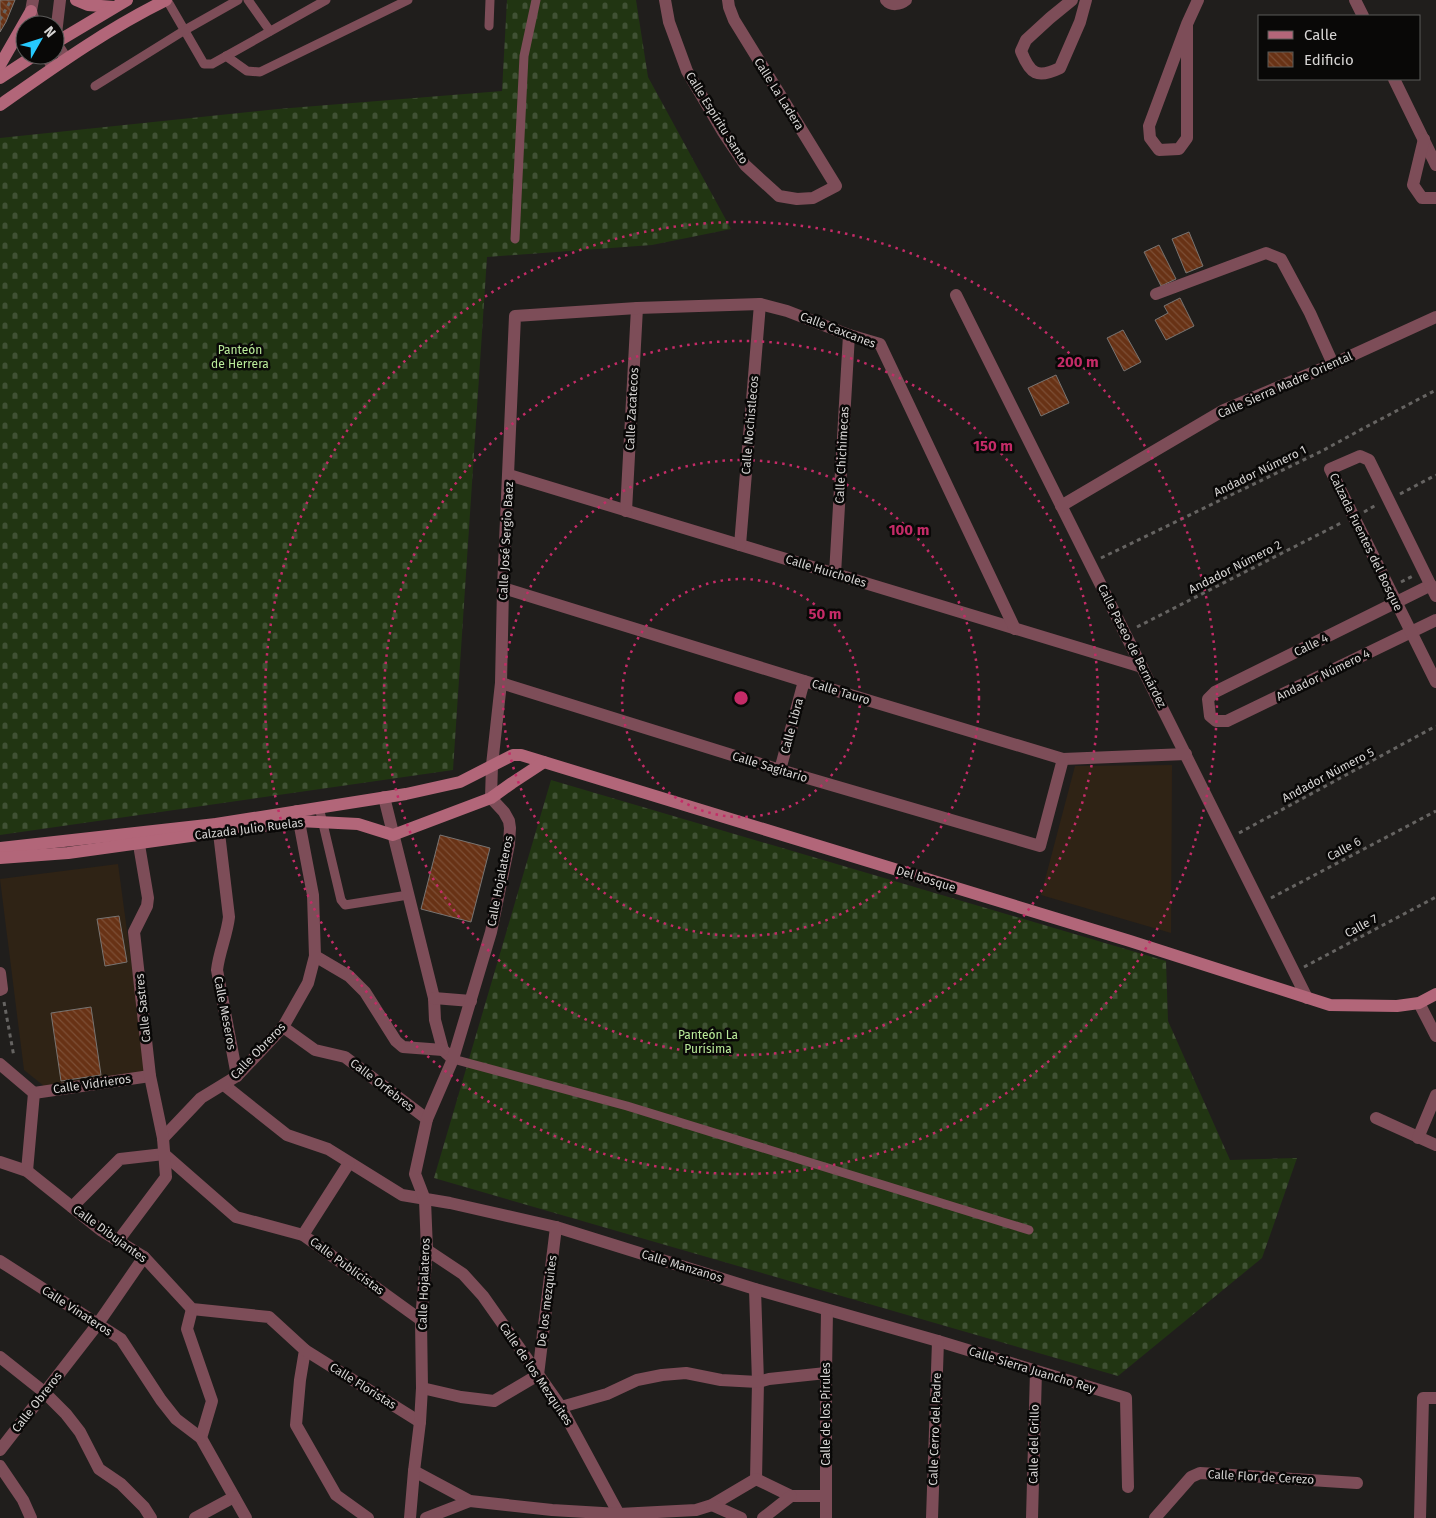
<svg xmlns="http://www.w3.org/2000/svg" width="1436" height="1518" font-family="'Fira Sans',sans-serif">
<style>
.education{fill:#2f2315}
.cemetery{fill:url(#cemetery-stones)}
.building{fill:url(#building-back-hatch);stroke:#787472}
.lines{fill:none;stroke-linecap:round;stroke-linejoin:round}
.path{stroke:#666462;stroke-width:3;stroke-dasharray:4 4;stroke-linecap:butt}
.lane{stroke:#7d4d58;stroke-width:9}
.street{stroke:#7d4d58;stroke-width:12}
.secondary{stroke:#b26679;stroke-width:12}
.ring{fill:none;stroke:#c42b67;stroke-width:2.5;stroke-dasharray:2.5 5}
.labels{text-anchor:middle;stroke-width:5;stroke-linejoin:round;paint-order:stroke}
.street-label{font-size:12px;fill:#d6d4d3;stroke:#090807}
.park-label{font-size:12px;fill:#baeb9a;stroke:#090807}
.centre{fill:#c42b67;stroke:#090807;stroke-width:2.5}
.ring-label{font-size:15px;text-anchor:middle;font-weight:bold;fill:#c42b67;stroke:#090807;stroke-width:5;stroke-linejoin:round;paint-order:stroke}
</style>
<defs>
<pattern id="cemetery-stones" width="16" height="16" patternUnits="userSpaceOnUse" patternTransform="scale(1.25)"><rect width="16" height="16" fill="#213512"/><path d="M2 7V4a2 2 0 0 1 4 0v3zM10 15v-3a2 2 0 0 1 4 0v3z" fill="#405134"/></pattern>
<pattern id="building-back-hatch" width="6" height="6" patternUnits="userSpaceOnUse" patternTransform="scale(1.25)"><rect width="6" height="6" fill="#683215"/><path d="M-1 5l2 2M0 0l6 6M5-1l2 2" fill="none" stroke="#7d4f36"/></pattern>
</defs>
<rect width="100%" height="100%" fill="#201e1c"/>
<g class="education">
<polygon points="1172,765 1171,933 1041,895 1075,766"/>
<polygon points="118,864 146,1072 44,1086 24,1070 0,879"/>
</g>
<g class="cemetery">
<polygon points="507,0 636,0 648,77 731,229 652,245 487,257 453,770 0,835 0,138 278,109 502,91"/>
<polygon points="551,780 1166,961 1168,1021 1230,1160 1297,1158 1262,1258 1118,1376 434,1178"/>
</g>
<g class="building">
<polygon points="0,0 15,0 6,22 0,32"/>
<polygon points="1189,232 1203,266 1186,273 1172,239"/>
<polygon points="1159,245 1176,279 1161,286 1144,252"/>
<polygon points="1180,298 1194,326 1166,340 1155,320 1168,313 1164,306"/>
<polygon points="1123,330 1141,362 1124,371 1107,338"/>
<polygon points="1056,375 1069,403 1041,416 1028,388"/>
<polygon points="440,835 490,848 471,922 421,909"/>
<polygon points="119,916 127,962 105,966 97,919"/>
<polygon points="91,1007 101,1075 61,1081 51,1013"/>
</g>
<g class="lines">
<g class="path">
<polyline points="0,20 11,0"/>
<polyline points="1400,494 1436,475"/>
<polyline points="1364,512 1376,505"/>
<polyline points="1101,558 1322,451 1364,428 1436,390"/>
<polyline points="1401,582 1413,576"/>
<polyline points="1137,627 1343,522"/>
<polyline points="1239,833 1436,726"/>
<polyline points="1271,898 1436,811"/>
<polyline points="1304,967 1436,897"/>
<polyline points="4,1002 14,1057"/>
</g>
<g class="lane">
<polyline points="167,0 204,64 212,64 326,0"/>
<polyline points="248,0 270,31"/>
<polyline points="489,26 490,0"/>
<polyline points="226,56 247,71 260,72 408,0"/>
<polyline points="95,86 185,30 238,0"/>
<polyline points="515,239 524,56 536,0"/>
<polyline points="319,807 341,900 345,905 408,895"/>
<polyline points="453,1059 627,1106 1029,1230"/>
</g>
<g class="street">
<polyline points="33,0 31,11 35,25"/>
<polyline points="60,0 55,42 66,59"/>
<polyline points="665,0 669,22 687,71 723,132 745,165 779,196 797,199 813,198 836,186 734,20 729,7 728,0"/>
<path d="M886,0c5,6 14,5 20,0"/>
<path d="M1072,0l-22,18 -24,22 -5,11c9,23 16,28 39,17l20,-46 6,-22"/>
<polyline points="1355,0 1363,16"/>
<polyline points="1187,24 1187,138 1179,149 1159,150 1150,138 1149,126 1187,24 1198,0"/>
<polyline points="46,55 53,67"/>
<polyline points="1394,79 1436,165"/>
<polyline points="1424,139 1413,185 1422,198 1436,198"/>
<polyline points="1156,294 1266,253 1281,259 1310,313 1333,364"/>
<polyline points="956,295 1307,998"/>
<polyline points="509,475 1142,667"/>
<polyline points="1061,506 1224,410 1333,364 1436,317"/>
<polyline points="626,511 637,308"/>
<polyline points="740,545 760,304"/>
<polyline points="835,574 849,335"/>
<polyline points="1431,585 1215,692 1208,699 1210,716 1216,721 1227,721 1436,620"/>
<polyline points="503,588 804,681 1063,759 1186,754"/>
<polyline points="1436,596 1369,460 1360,456 1330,469 1436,682"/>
<polyline points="501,683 780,770 1040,846 1063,759"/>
<polyline points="780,770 804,681"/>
<polyline points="384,797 434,998 435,1020 443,1050 453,1059"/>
<path d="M216,824l3,9 10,84c-2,18 -10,35 -12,53l20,106"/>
<polyline points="315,956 349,976 365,992 396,1041 403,1047 443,1050"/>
<polyline points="0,973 2,989 0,990"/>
<polyline points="434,998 471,1001"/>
<polyline points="1419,1003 1436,1036"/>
<polyline points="283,1027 315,1050 345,1057 427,1119"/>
<polyline points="0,1064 34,1093"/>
<polyline points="224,1085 287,1135 328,1149 402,1195 450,1203 556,1227 755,1289 938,1341 1126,1398 1128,1487"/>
<polyline points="34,1093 150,1076"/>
<polyline points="1376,1118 1436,1145"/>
<polyline points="163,1138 201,1098 237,1076 283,1027 308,983 315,956 313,895 297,811"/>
<polyline points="1418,1138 1436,1095"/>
<polyline points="0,1162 27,1171 102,1231 144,1257 192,1309 269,1317 305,1350 300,1380 296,1425 336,1495 368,1518"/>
<polyline points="27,1171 34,1093"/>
<polyline points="72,1207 120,1159 164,1154 236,1217 303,1235 421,1320"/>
<polyline points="303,1235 349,1163"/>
<polyline points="118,1241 166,1177 163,1138 150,1076 134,932 147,906 148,898 137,833"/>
<polyline points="427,1250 463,1274 483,1296 561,1407 621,1518"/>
<polyline points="0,1261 121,1339 161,1400 176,1419 201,1438 246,1518"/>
<polyline points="755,1289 758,1382 756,1479"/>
<polyline points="192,1309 187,1329 212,1401 201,1438"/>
<polyline points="305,1350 420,1422"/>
<polyline points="0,1357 44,1392 66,1414 80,1432 99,1469 121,1484 144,1507 151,1518"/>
<polyline points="422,1388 461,1397 494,1401 538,1375 556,1227"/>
<polyline points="561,1407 607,1394 637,1380 662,1375 686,1373 721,1380 758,1382 769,1379 826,1373"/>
<polyline points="0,1450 97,1325 144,1257"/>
<polyline points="0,1466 23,1500 31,1518"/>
<polyline points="414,1471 470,1501 552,1510 619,1514 696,1510 712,1505 756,1479 791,1496 826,1496"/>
<polyline points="712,1505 741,1518"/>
<polyline points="195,1518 234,1497"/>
<polyline points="410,1518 414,1471 420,1422 422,1388 421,1320 427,1250 425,1200 415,1174 427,1119 453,1059 491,932 509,844 510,828 509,821 504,812 491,798 492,765 501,683 503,588 515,316 637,308 760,304 787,311 849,335 880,344 1015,629"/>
<polyline points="426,1518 470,1501"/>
<polyline points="763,1518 791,1496"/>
<polyline points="826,1518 826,1373 827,1310"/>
<polyline points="932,1518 938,1341"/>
<polyline points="1032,1518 1036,1371"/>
<polyline points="1155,1518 1191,1477 1200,1473 1357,1483"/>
<polyline points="1420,1518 1423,1398 1436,1398"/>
</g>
<g class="secondary">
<polyline points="76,0 88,5 114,7"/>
<polyline points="55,43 127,0"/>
<polyline points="0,65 31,11"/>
<polyline points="0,78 35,55"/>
<path d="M0,105c54,-38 107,-76 166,-105"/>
<polyline points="0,848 216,824 406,794 460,782 513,755 521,755 1130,941 1330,1005 1397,1006 1419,1003 1436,994"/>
<polyline points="0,858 68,853 299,821 358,824 393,835 491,798 512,783 544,762"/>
</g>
</g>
<g class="ring">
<circle cx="741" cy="698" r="119"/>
<circle cx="741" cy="698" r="238"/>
<circle cx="741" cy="698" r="357"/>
<circle cx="741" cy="698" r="476"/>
</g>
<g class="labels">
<g class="street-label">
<text transform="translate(779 94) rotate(58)" y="4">Calle La Ladera</text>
<text transform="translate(717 118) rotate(58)" y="4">Calle Espíritu Santo</text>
<text transform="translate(838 330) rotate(21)" y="4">Calle Caxcanes</text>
<text transform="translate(1285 385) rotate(-24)" y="4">Calle Sierra Madre Oriental</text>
<text transform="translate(632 409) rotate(-87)" y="4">Calle Zacatecos</text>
<text transform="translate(750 425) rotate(-85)" y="4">Calle Nochistlecos</text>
<text transform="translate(842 455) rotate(-87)" y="4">Calle Chichimecas</text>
<text transform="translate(1260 471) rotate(-26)" y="4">Andador Número 1</text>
<text transform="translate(506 541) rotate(-87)" y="4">Calle José Sergio Baez</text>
<text transform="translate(1366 542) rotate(64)" y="4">Calzada Fuentes del Bosque</text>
<text transform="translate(1235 567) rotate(-27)" y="4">Andador Número 2</text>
<text transform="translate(826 571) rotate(17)" y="4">Calle Huicholes</text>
<text transform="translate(1311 645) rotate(-26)" y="4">Calle 4</text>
<text transform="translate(1132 646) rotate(63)" y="4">Calle Paseo de Bernárdez</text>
<text transform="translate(1323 675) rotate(-26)" y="4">Andador Número 4</text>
<text transform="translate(841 692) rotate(17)" y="4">Calle Tauro</text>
<text transform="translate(792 726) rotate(-75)" y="4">Calle Libra</text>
<text transform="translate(770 767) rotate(17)" y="4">Calle Sagitario</text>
<text transform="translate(1328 775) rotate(-28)" y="4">Andador Número 5</text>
<text transform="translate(249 829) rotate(-7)" y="4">Calzada Julio Ruelas</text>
<text transform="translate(1344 849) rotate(-28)" y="4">Calle 6</text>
<text transform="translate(926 879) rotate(17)" y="4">Del bosque</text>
<text transform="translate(500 881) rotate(-79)" y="4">Calle Hojalateros</text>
<text transform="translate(1361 926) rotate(-28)" y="4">Calle 7</text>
<text transform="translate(143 1008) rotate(-96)" y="4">Calle Sastres</text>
<text transform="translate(225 1013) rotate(79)" y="4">Calle Meseros</text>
<text transform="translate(258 1051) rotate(-46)" y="4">Calle Obreros</text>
<text transform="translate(92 1084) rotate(-8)" y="4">Calle Vidrieros</text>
<text transform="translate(382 1085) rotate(38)" y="4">Calle Orfebres</text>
<text transform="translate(110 1234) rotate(36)" y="4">Calle Dibujantes</text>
<text transform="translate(347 1266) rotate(36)" y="4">Calle Publicistas</text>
<text transform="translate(682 1266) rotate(17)" y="4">Calle Manzanos</text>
<text transform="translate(424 1284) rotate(-88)" y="4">Calle Hojalateros</text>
<text transform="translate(547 1301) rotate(-83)" y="4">De los mezquites</text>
<text transform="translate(77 1311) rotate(33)" y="4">Calle Vinateros</text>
<text transform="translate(1032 1370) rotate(17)" y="4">Calle Sierra Juancho Rey</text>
<text transform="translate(536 1374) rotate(56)" y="4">Calle de los Mezquites</text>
<text transform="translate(363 1386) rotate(32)" y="4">Calle Floristas</text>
<text transform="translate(37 1402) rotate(-52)" y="4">Calle Obreros</text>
<text transform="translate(826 1414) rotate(-90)" y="4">Calle de los Pirules</text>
<text transform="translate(935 1429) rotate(-88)" y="4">Calle Cerro del Padre</text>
<text transform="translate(1034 1444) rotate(-89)" y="4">Calle del Grillo</text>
<text transform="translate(1261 1477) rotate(3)" y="4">Calle Flor de Cerezo</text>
</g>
<g class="park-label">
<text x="240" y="354">Panteón<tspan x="240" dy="14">de Herrera</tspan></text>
<text x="708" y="1039">Panteón La<tspan x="708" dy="14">Purísima</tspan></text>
</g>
</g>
<circle cx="741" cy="698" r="8" class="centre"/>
<g class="ring-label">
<text x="1078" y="367">200 m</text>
<text x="993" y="451">150 m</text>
<text x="909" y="535">100 m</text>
<text x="825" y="619">50 m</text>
</g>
<rect x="1258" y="15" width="162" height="65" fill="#090807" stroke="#5b5a59"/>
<rect x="1268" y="31" width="25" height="8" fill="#b26679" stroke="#5b5a59"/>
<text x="1304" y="40" font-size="15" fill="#d6d4d3">Calle</text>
<rect x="1268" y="52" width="25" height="15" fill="url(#building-back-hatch)" stroke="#5b5a59"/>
<text x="1304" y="65" font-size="15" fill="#d6d4d3">Edificio</text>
<g transform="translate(40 40) rotate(51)"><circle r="24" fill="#090807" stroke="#5b5a59"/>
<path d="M0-4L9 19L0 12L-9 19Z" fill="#26c9fe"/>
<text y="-8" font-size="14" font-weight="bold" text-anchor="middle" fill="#d6d4d3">N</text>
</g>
</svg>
